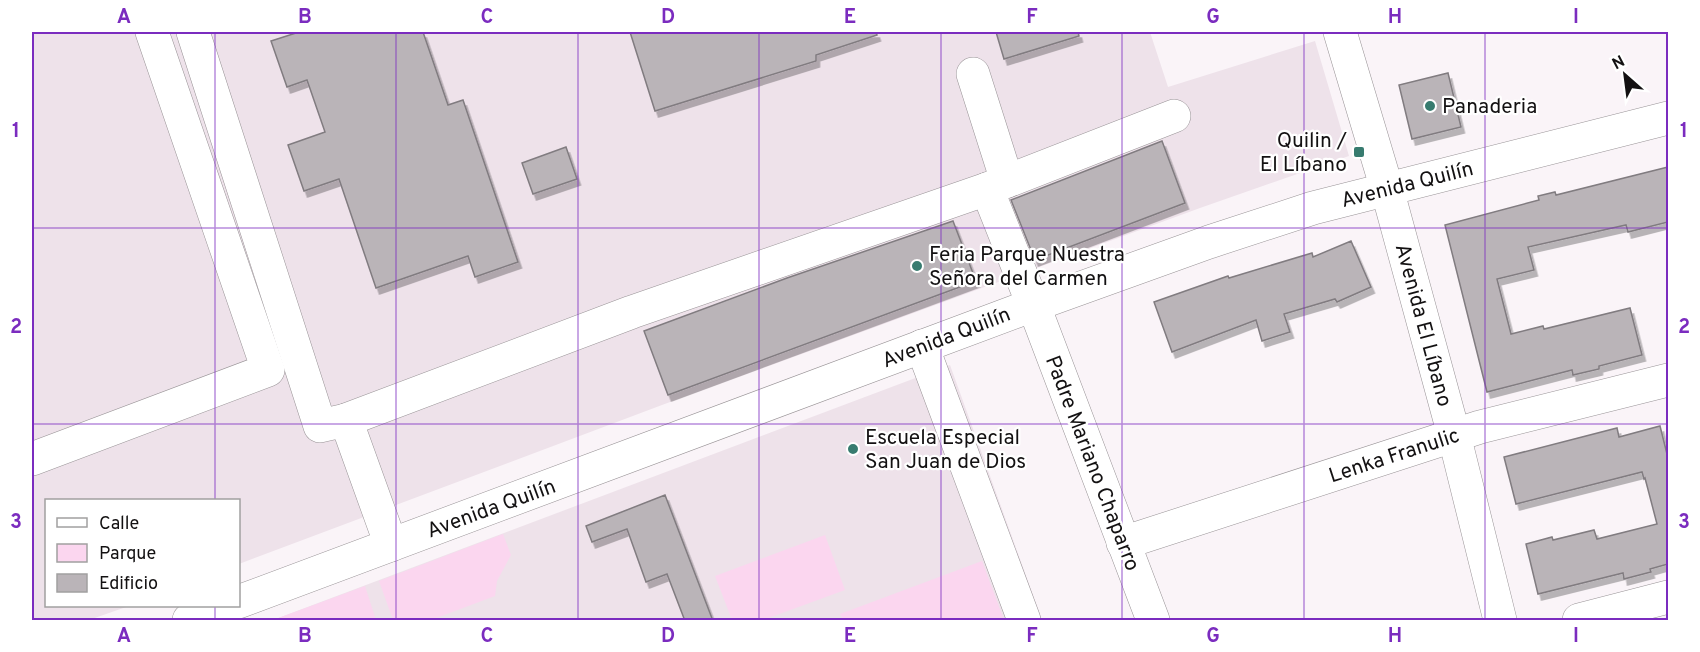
<svg xmlns="http://www.w3.org/2000/svg" width="1700" height="652" font-family="Overpass,sans-serif">
<style>
.built{fill:#eee2ea}
.green{fill:#fbd6ef}
.building{fill:#bab4b8;stroke:#817c80;stroke-width:1.5;filter:url(#shadow)}
.lines{fill:none;stroke-linecap:round;stroke-linejoin:round}
.minor-casing{stroke:#999497;stroke-width:34}
.major-casing{stroke:#999497;stroke-width:34}
.minor{stroke:#fff;stroke-width:33}
.major{stroke:#fff;stroke-width:33}
.grid{fill:none;stroke:#7b2cbf;stroke-width:1.5;stroke-opacity:0.55}
.poi-dot{fill:#377b6f;stroke:#fff;stroke-width:2}
.labels{text-anchor:middle;stroke-width:4.5;stroke-linejoin:round;paint-order:stroke}
.poi-label{font-size:21px;fill:#131112;stroke:#fff;text-anchor:start}
.street-label{font-size:21px;fill:#131112;stroke:#fff}
.neatline{fill:none;stroke:#7b2cbf;stroke-width:2}
.grid-label{font-size:20px;text-anchor:middle;font-weight:bold;fill:#7b2cbf}
</style>
<defs>
<filter id="shadow"><feDropShadow dx="3.5" dy="6" stdDeviation="0" flood-color="#0004"/></filter>
</defs>
<rect width="100%" height="100%" fill="#faf4f8"/>
<g class="built">
<polygon points="32,32 1150,32 1168,87 1315,41 1349,156 1200,208 662,405 239,564 238,500 46,500 46,606 129,606 89,620 32,620"/>
<polygon points="950,365 1042,620 273,620"/>
</g>
<g class="green">
<polygon points="503,534 511,555 497,581 495,596 431,620 393,620 379,581"/>
<polygon points="825,535 845,590 763,620 732,620 715,576"/>
<polygon points="982,561 1004,620 843,620 840,614"/>
<polygon points="365,586 376,620 273,620"/>
</g>
<g class="building">
<polygon points="299,32 423,32 448,105 463,100 518,262 475,277 468,256 376,288 339,179 304,191 288,145 325,132 307,80 287,87 271,41"/>
<polygon points="630,32 876,32 877,35 816,55 816,61 655,111"/>
<polygon points="996,32 1078,32 1079,36 1004,59"/>
<polygon points="1448,73 1461,127 1412,139 1399,85"/>
<polygon points="1162,141 1185,203 1035,260 1011,200"/>
<polygon points="566,147 577,179 533,194 522,163"/>
<polygon points="1668,167 1668,222 1628,232 1626,225 1528,247 1534,270 1497,279 1511,334 1543,326 1544,329 1630,308 1642,355 1599,366 1599,369 1573,375 1572,370 1487,392 1445,225 1539,200 1538,196 1555,192 1556,195"/>
<polygon points="953,221 976,281 668,395 644,331 787,278"/>
<polygon points="1351,241 1371,287 1337,302 1335,299 1284,314 1290,332 1262,341 1256,320 1172,352 1154,302 1228,276 1229,278 1312,253 1313,257"/>
<polygon points="1660,426 1668,458 1668,564 1650,569 1651,572 1624,579 1623,573 1538,594 1526,544 1552,537 1553,540 1594,530 1597,539 1657,524 1645,478 1644,479 1642,472 1516,504 1504,457 1617,428 1619,437"/>
<polygon points="665,495 713,621 685,621 667,574 646,582 627,529 592,542 586,526"/>
</g>
<g class="lines">
<defs>
<g id="minor">
<polyline points="193,32 320,426 346,420 391,545"/>
<polyline points="973,74 1007,181"/>
<polyline points="987,189 1040,322 1153,620"/>
<polyline points="922,346 1024,620"/>
<polyline points="346,420 632,312 987,189 1174,116"/>
<polyline points="32,459 268,370 152,32"/>
<polyline points="1123,543 1480,427 1668,380"/>
<polyline points="1579,620 1668,597"/>
</g>
<g id="major">
<polyline points="1340,32 1387,189 1454,435 1500,620"/>
<polyline points="238,602 1017,311 1209,242 1313,208 1668,118"/>
<polyline points="189,620 229,606"/>
</g>
</defs>
<use href="#minor" class="minor-casing"/>
<use href="#major" class="major-casing"/>
<use href="#minor" class="minor"/>
<use href="#major" class="major"/>
</g>
<path class="grid" d="M215,32v468M396,32v588M578,32v588M759,32v588M941,32v588M1122,32v588M1304,32v588M1485,32v588M32,228h1636M32,424h1636M215,606v14"/>
<g class="poi-dot">
<circle cx="1430" cy="106" r="6"/>
<rect x="1353" y="146" width="12" height="12" rx="3"/>
<circle cx="917" cy="266" r="6"/>
<circle cx="853" cy="449" r="6"/>
</g>
<g class="labels">
<g class="poi-label">
<text x="1442" y="113">Panaderia</text>
<text x="1347" y="147" text-anchor="end">Quilin /<tspan x="1347" dy="24">El Líbano</tspan></text>
<text x="929" y="261">Feria Parque Nuestra<tspan x="929" dy="24">Señora del Carmen</tspan></text>
<text x="865" y="444">Escuela Especial<tspan x="865" dy="24">San Juan de Dios</tspan></text>
</g>
<g class="street-label">
<text transform="translate(1407 184) rotate(-14)" y="7">Avenida Quilín</text>
<text transform="translate(1424 325) rotate(75)" y="7">Avenida El Líbano</text>
<text transform="translate(946 337) rotate(-21)" y="7">Avenida Quilín</text>
<text transform="translate(1394 455) rotate(-18)" y="7">Lenka Franulic</text>
<text transform="translate(1093 463) rotate(69)" y="7">Padre Mariano Chaparro</text>
<text transform="translate(491 508) rotate(-20)" y="7">Avenida Quilín</text>
</g>
</g>
<rect width="1700" height="652" fill="none" stroke="#ffffff" stroke-width="66"/>
<rect x="45" y="499" width="195" height="108" fill="#ffffff" stroke="#a1a0a0" stroke-width="1.5"/>
<rect x="57" y="518" width="30" height="9" fill="#ffffff" stroke="#a1a0a0" stroke-width="1.5"/>
<text x="99" y="529" font-size="18" fill="#131112">Calle</text>
<rect x="57" y="544" width="30" height="18" fill="#fbd6ef" stroke="#a1a0a0" stroke-width="1.5"/>
<text x="99" y="559" font-size="18" fill="#131112">Parque</text>
<rect x="57" y="574" width="30" height="18" fill="#bab4b8" stroke="#a1a0a0" stroke-width="1.5"/>
<text x="99" y="589" font-size="18" fill="#131112">Edificio</text>
<g transform="translate(1625 75) rotate(332)" stroke="#ffffff" stroke-width="4.5" paint-order="stroke">
<path d="M0-4.5L10 22L0 15L-10 22Z" fill="#131112"/>
<text y="-9" font-size="16" font-weight="bold" text-anchor="middle" fill="#131112">N</text>
</g>
<rect x="33" y="33" width="1634" height="586" class="neatline"/>
<g class="grid-label">
<text x="124" y="23">A</text>
<text x="305" y="23">B</text>
<text x="487" y="23">C</text>
<text x="668" y="23">D</text>
<text x="850" y="23">E</text>
<text x="1032" y="23">F</text>
<text x="1213" y="23">G</text>
<text x="1395" y="23">H</text>
<text x="1576" y="23">I</text>
<text x="16" y="137">1</text>
<text x="1684" y="137">1</text>
<text x="16" y="333">2</text>
<text x="1684" y="333">2</text>
<text x="16" y="528">3</text>
<text x="1684" y="528">3</text>
<text x="124" y="642">A</text>
<text x="305" y="642">B</text>
<text x="487" y="642">C</text>
<text x="668" y="642">D</text>
<text x="850" y="642">E</text>
<text x="1032" y="642">F</text>
<text x="1213" y="642">G</text>
<text x="1395" y="642">H</text>
<text x="1576" y="642">I</text>
</g>
</svg>
